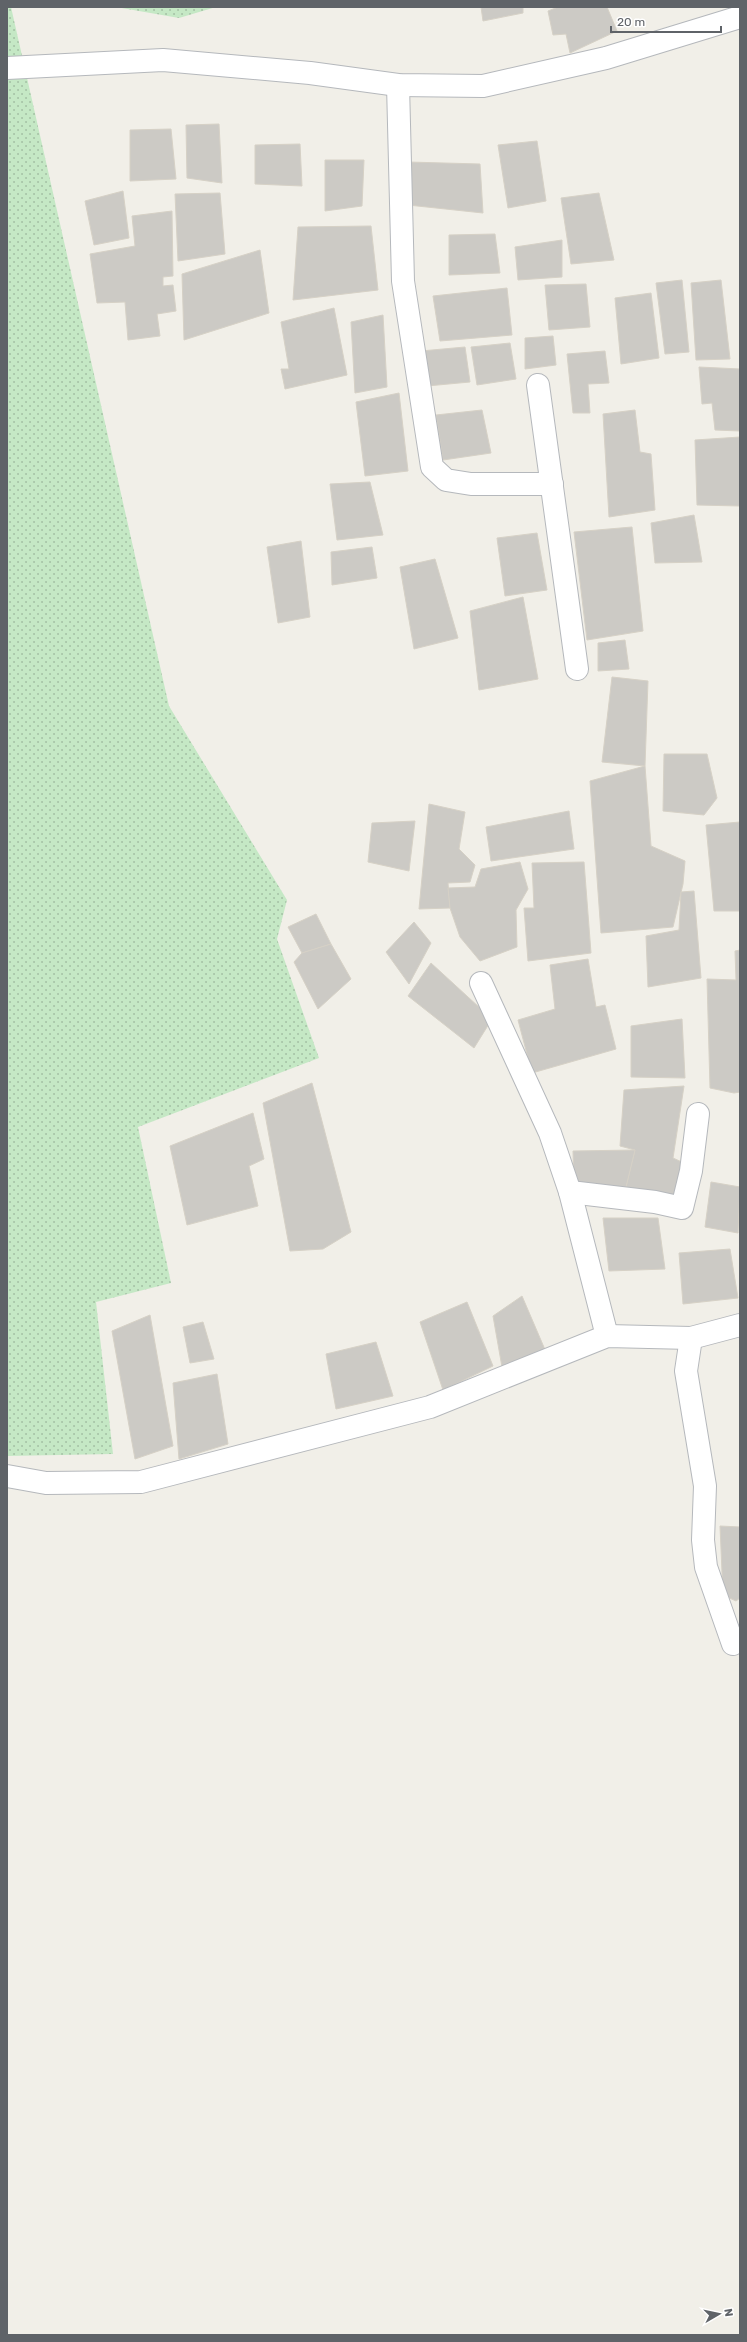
<svg xmlns="http://www.w3.org/2000/svg" width="747" height="2342" font-family="Rubik,sans-serif">
<style>
.grass{fill:url(#grass-dots)}
.building{fill:#cccac5;stroke:#d6d1c6}
.lines{fill:none;stroke-linecap:round;stroke-linejoin:round}
.minor-casing{stroke:#b5b8bc;stroke-width:24}
.minor{stroke:#fff;stroke-width:22}
</style>
<defs>
<pattern id="grass-dots" width="8" height="8" patternUnits="userSpaceOnUse"><rect width="8" height="8" fill="#c5e8c5"/><path d="M2 2h.1M6 6h.1" fill="none" stroke="#a3c0a4" stroke-width="1.8" stroke-linecap="round"/></pattern>
</defs>
<rect width="100%" height="100%" fill="#f1efe8"/>
<g class="grass">
<polygon points="7,7 11,7 169,706 287,900 277,939 319,1058 138,1127 171,1283 96,1302 113,1454 7,1456"/>
<polygon points="116,7 216,7 179,18"/>
</g>
<g class="building">
<polygon points="481,7 523,7 523,13 483,21"/>
<polygon points="558,7 607,7 617,31 570,53 566,34 553,35 548,11"/>
<polygon points="219,124 222,183 187,178 186,125"/>
<polygon points="171,129 176,179 130,181 130,130"/>
<polygon points="537,141 546,201 508,208 498,145"/>
<polygon points="300,144 302,186 255,184 255,145"/>
<polygon points="325,160 364,160 362,206 325,211"/>
<polygon points="408,162 480,164 483,213 408,205"/>
<polygon points="123,191 129,238 94,245 85,201"/>
<polygon points="220,193 225,254 178,261 175,194"/>
<polygon points="599,193 614,260 571,264 561,198"/>
<polygon points="172,211 173,276 163,277 163,286 173,285 176,311 157,314 160,336 128,340 125,302 97,303 90,254 135,246 132,216"/>
<polygon points="371,226 378,290 293,300 298,227"/>
<polygon points="495,234 500,273 449,275 449,235"/>
<polygon points="562,240 562,277 518,280 515,247"/>
<polygon points="260,250 269,313 184,340 182,274"/>
<polygon points="682,280 689,352 665,354 656,283"/>
<polygon points="721,280 730,359 696,360 691,283"/>
<polygon points="586,284 590,327 549,330 545,285"/>
<polygon points="507,288 512,335 440,341 433,296"/>
<polygon points="651,293 659,358 621,364 615,298"/>
<polygon points="334,308 347,375 285,389 281,369 289,369 281,322"/>
<polygon points="383,315 387,387 355,393 351,322"/>
<polygon points="553,336 556,365 525,369 525,338"/>
<polygon points="510,343 516,379 477,385 471,347"/>
<polygon points="465,347 470,382 427,386 421,351"/>
<polygon points="605,351 609,383 588,384 590,413 573,413 567,354"/>
<polygon points="699,367 740,369 740,431 715,430 712,403 702,404"/>
<polygon points="399,393 408,471 365,476 356,402"/>
<polygon points="482,410 491,453 443,460 436,415"/>
<polygon points="635,410 640,452 651,454 655,510 609,517 603,414"/>
<polygon points="740,437 740,506 697,505 695,440"/>
<polygon points="370,482 383,535 337,540 330,484"/>
<polygon points="694,515 702,562 655,563 651,523"/>
<polygon points="632,527 643,631 587,640 574,532"/>
<polygon points="537,533 547,590 505,596 497,538"/>
<polygon points="301,541 310,617 278,623 267,547"/>
<polygon points="372,547 377,578 332,585 331,552"/>
<polygon points="435,559 458,638 414,649 400,567"/>
<polygon points="523,597 538,679 479,690 470,611"/>
<polygon points="625,640 629,669 598,671 598,643"/>
<polygon points="612,677 648,681 645,766 602,762"/>
<polygon points="664,754 707,754 717,798 704,815 663,811"/>
<polygon points="645,766 651,846 685,861 683,884 673,927 601,933 590,781"/>
<polygon points="429,804 465,812 459,849 475,865 470,882 448,883 450,908 419,909"/>
<polygon points="569,811 574,849 491,861 486,827"/>
<polygon points="415,821 409,871 368,862 372,823"/>
<polygon points="740,822 740,911 714,911 706,825"/>
<polygon points="520,862 528,889 516,910 517,947 480,961 460,937 450,908 448,888 475,887 481,869"/>
<polygon points="584,862 591,953 528,961 524,908 534,908 532,863"/>
<polygon points="694,891 701,978 648,987 646,936 679,930 681,892"/>
<polygon points="316,914 331,944 302,953 288,927"/>
<polygon points="414,922 431,943 409,984 386,952"/>
<polygon points="331,944 351,979 318,1009 294,962 302,953"/>
<polygon points="740,950 740,1092 734,1093 710,1088 707,979 736,980 735,951"/>
<polygon points="588,959 596,1007 605,1005 616,1049 532,1073 518,1020 555,1009 550,965"/>
<polygon points="431,963 492,1019 474,1048 408,996"/>
<polygon points="682,1019 685,1078 631,1077 631,1026"/>
<polygon points="312,1083 351,1232 323,1249 290,1251 263,1103"/>
<polygon points="684,1086 673,1158 684,1163 678,1199 626,1187 635,1150 620,1146 624,1090"/>
<polygon points="253,1113 264,1159 249,1166 258,1206 187,1225 170,1146"/>
<polygon points="635,1150 626,1187 574,1185 573,1151"/>
<polygon points="711,1182 740,1187 738,1233 705,1227"/>
<polygon points="603,1218 658,1218 665,1269 609,1271"/>
<polygon points="730,1249 738,1298 683,1304 679,1253"/>
<polygon points="522,1296 546,1352 502,1367 493,1316"/>
<polygon points="467,1302 493,1366 443,1390 420,1322"/>
<polygon points="150,1315 173,1446 135,1459 112,1331"/>
<polygon points="203,1322 214,1359 190,1363 183,1327"/>
<polygon points="376,1342 393,1396 336,1409 326,1354"/>
<polygon points="217,1374 228,1444 179,1459 173,1383"/>
<polygon points="720,1526 740,1527 740,1598 736,1601 723,1595"/>
</g>
<g class="lines">
<defs>
<g id="minor">
<polyline points="7,68 163,60 310,73 398,85 483,86 606,58 740,17"/>
<polyline points="398,85 403,281 432,467 446,480 471,484 552,484"/>
<polyline points="538,385 577,669"/>
<polyline points="481,983 550,1133 570,1192 607,1336"/>
<polyline points="570,1192 655,1202 682,1208 691,1171 698,1114"/>
<polyline points="691,1338 686,1371 705,1486 703,1540 706,1567 733,1644"/>
<polyline points="7,1476 46,1483 141,1482 430,1407 607,1336 691,1338 740,1325"/>
</g>
</defs>
<use href="#minor" class="minor-casing"/>
<use href="#minor" class="minor"/>
</g>
<rect width="747" height="2342" fill="none" stroke="#5f6368" stroke-width="16"/>
<g transform="translate(719 2314) rotate(81)" stroke="#ffffff" stroke-width="3" paint-order="stroke">
<path d="M0-3L7 15L0 10L-7 15Z" fill="#5f6368"/>
<text y="-6" font-size="11" font-weight="bold" text-anchor="middle" fill="#5f6368">N</text>
</g>
<path d="M611 26v6h110v-6" fill="none" stroke="#5f6368" stroke-width="2"/>
<text x="617" y="26" font-size="12" fill="#5f6368" stroke="#ffffff" stroke-width="3" paint-order="stroke">20 m</text>
</svg>
